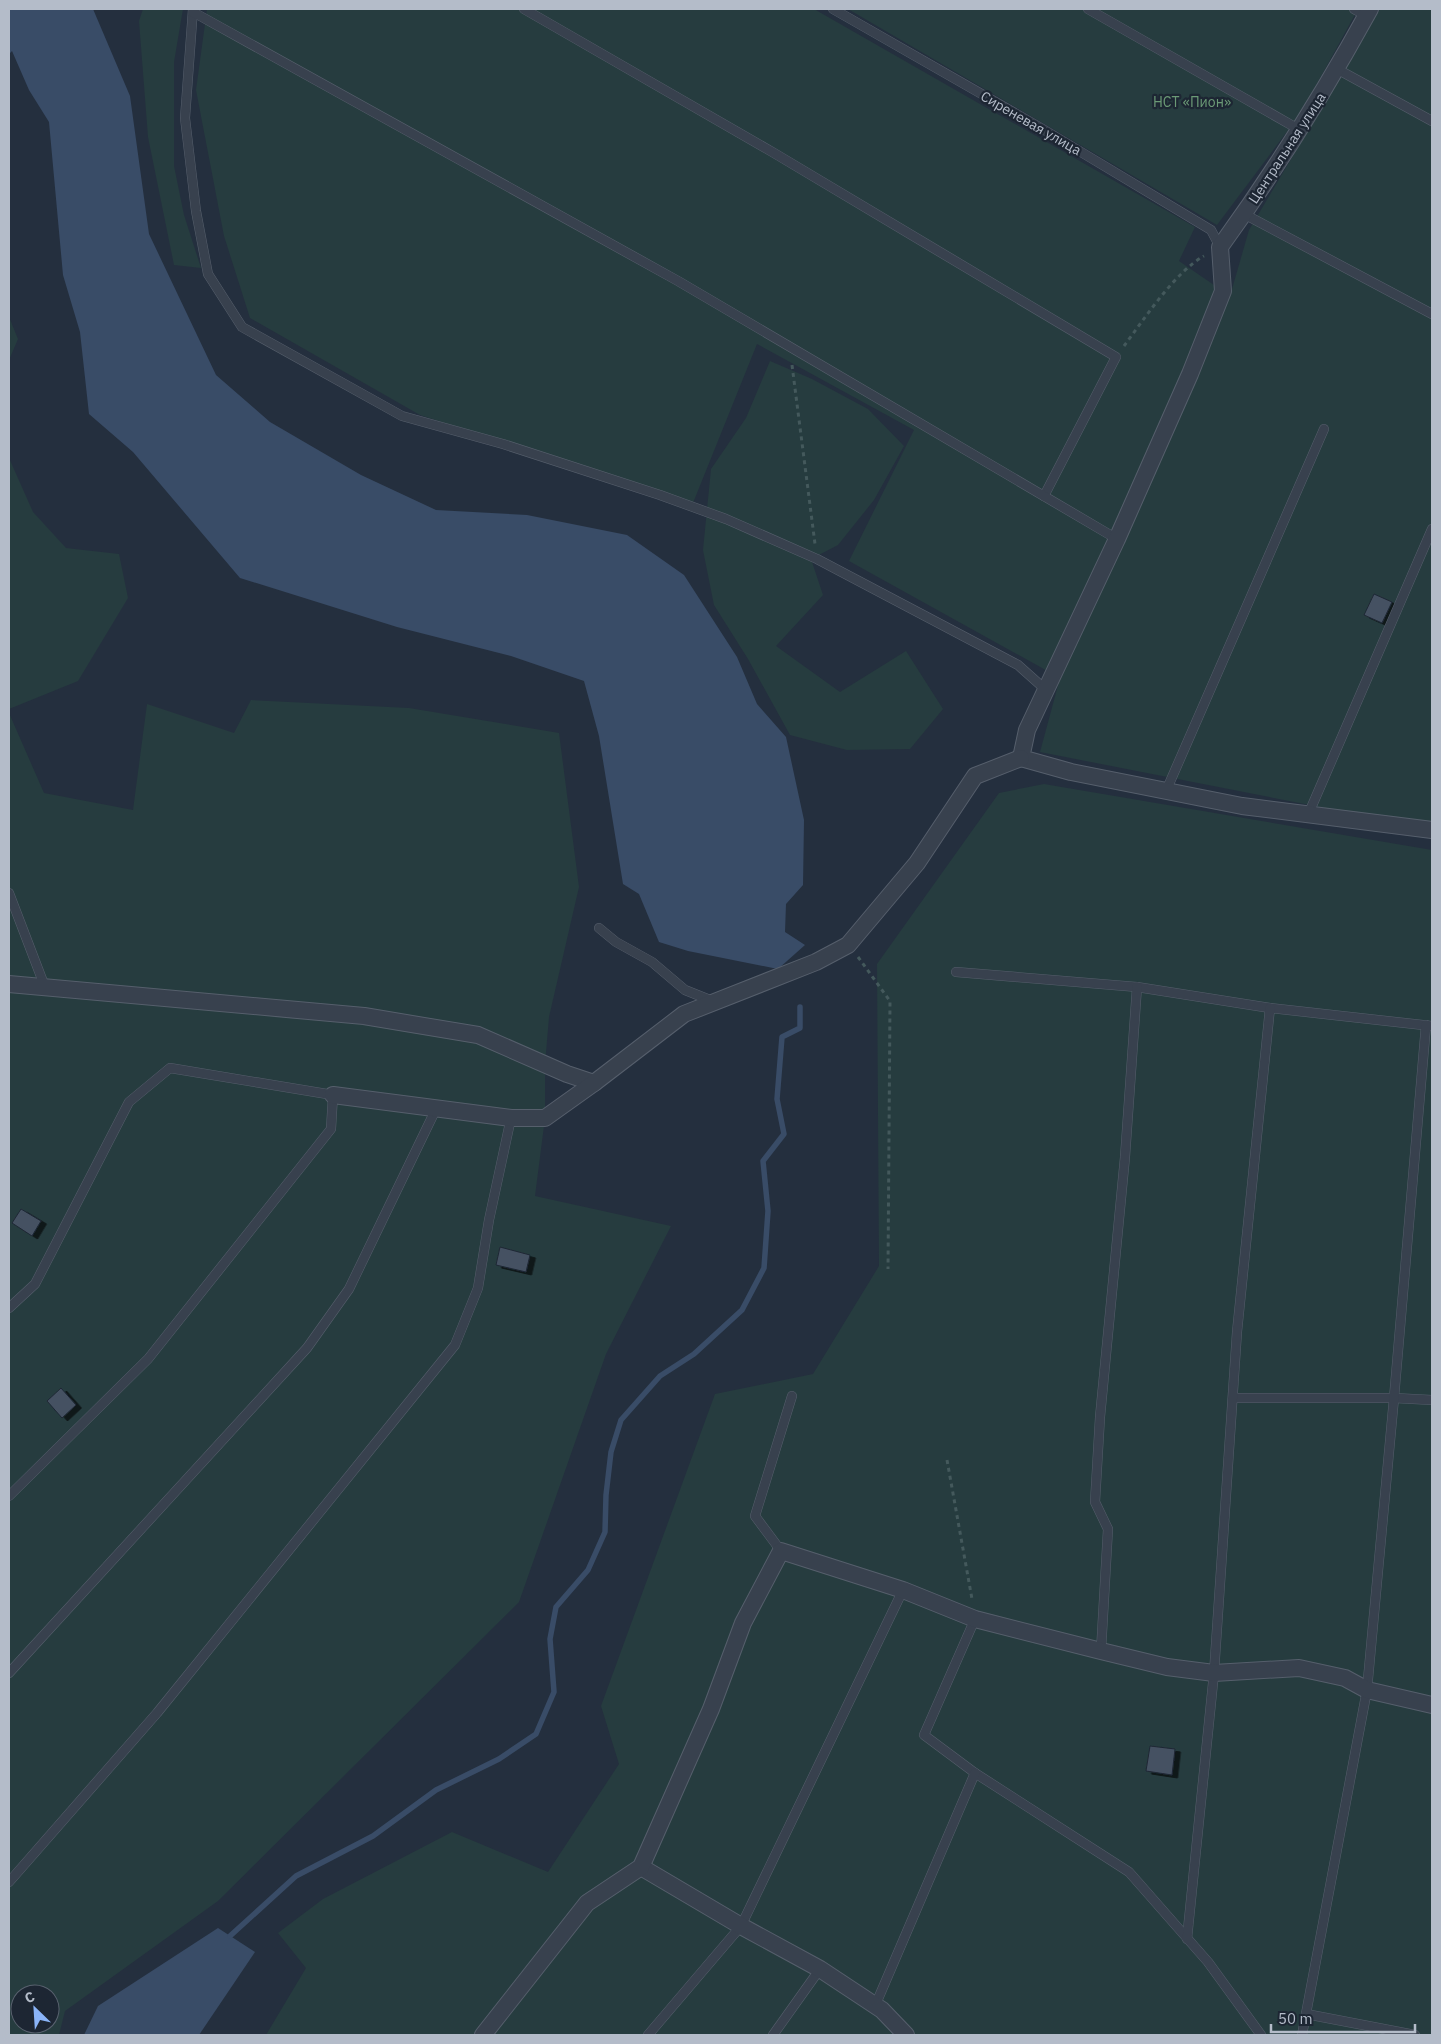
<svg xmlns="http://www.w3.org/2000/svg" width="1441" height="2044" font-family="'IBM Plex Sans',sans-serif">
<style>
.green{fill:#263c3f;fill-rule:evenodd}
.water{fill:#394c67}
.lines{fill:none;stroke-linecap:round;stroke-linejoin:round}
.stream{stroke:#394c67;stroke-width:5.5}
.building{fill:#455162;stroke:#1f2835;filter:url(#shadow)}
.service-casing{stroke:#565f6c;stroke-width:10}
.minor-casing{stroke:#565f6c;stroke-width:18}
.path{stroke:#44595c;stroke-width:3;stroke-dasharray:4 4;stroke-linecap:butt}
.service{stroke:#38414e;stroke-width:9}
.minor{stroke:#38414e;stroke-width:16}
.labels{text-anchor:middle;stroke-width:4.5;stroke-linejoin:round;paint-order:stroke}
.park-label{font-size:14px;fill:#6b9a76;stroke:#1d2633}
.street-label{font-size:14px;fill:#b4bcc9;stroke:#1d2633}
</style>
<defs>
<filter id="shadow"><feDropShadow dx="5.5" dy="3" stdDeviation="0" flood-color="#0009"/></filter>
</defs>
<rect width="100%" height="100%" fill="#242f3e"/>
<g class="green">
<polygon points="143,9 183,9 174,62 174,166 184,215 201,268 174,265 148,137 139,21"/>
<polygon points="207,9 814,9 1195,227 1179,261 1230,296 1249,230 1380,9 1432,9 1432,829 1040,752 1060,678 849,561 914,430 757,344 693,503 420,415 250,318 224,236 196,90"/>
<polygon points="848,9 1358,9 1301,113 1217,225"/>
<polygon points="9,317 18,339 9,360"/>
<polygon points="770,361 812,379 868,409 904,446 874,500 838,545 811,559 823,595 776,646 840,692 906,651 943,709 910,749 847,750 790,735 748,659 714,605 703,550 711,469 746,418"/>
<polygon points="9,458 33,512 66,548 119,554 128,598 78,681 9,709"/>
<path d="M251,700l158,8 150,25 20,154 -30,130 -4,47v54l-10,78 136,30 -65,128 -87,248 -301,299 -153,110 -6,24h-50v-1322l35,80 89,17 14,-106 87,29zM20,1994h30v30h-30z"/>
<polygon points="1044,784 1432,850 1432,2035 266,2035 306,1968 278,1933 323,1899 452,1832 548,1872 619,1764 601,1706 715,1394 813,1374 879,1266 877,964 999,793"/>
</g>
<g class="water">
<polygon points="9,9 93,9 130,96 149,234 216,375 270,422 361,475 436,510 527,515 627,535 684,575 737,657 757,704 786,737 804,820 803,885 786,904 785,932 805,945 778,969 688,951 659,942 639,894 623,884 599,736 584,681 511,656 397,627 240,578 133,452 89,414 80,332 63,275 49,122 29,90 12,51 9,54"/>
<polygon points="218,1928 255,1952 199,2035 84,2035 98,2006"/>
</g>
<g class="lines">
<polyline class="stream" points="230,1936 296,1876 373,1836 436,1790 499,1759 536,1734 554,1692 550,1639 556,1607 588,1570 605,1532 606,1495 611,1452 621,1420 660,1376 694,1354 742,1310 764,1268 768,1211 763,1161 784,1134 777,1099 782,1037 800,1028 800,1007"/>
</g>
<g class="building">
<polygon points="1374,594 1392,602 1382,623 1364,615"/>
<polygon points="21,1209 41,1221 32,1236 12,1223"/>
<polygon points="500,1247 530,1255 526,1272 496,1265"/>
<polygon points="61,1388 76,1405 62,1418 47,1401"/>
<polygon points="1150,1746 1175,1749 1172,1775 1146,1771"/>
</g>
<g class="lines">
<defs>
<g id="service">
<polyline points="193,9 185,118 196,211 208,274 242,327 402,416 503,444 660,495 726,519 817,559 1018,665 1046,690"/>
<polyline points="524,9 774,153 1116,357 1044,496"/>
<polyline points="833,9 1041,128 1211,230 1220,247"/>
<polyline points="1088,9 1300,130"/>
<polyline points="1354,9 1367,16"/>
<polyline points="193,12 678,281 1117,539"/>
<polyline points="1337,69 1432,121"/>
<polyline points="1244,214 1432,314"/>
<polyline points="1166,791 1324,429"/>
<polyline points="1308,815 1432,529"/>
<polyline points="9,893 45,987"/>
<polyline points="599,928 616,942 652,962 685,990 715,1002"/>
<polyline points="956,972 1137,987 1270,1008 1432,1026"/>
<polyline points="9,1308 35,1284 129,1102 170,1068 333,1095 331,1129 148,1359 9,1496"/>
<polyline points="1233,1398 1394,1398 1432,1400"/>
<polyline points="781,1551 755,1516 792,1396"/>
<polyline points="975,1619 924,1735 975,1773 1129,1872 1208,1962 1261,2035"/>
<polyline points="1101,1651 1108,1529 1095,1502 1100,1417 1125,1157 1137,987"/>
<polyline points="9,1673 307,1348 349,1289 436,1109"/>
<polyline points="9,1882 157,1713 455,1345 478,1288 489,1220 511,1118"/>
<polyline points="1187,1939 1214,1673 1237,1332 1270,1008"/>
<polyline points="875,2006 975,1773"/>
<polyline points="1306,2014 1415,2035"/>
<polyline points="648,2035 741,1926 903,1590"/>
<polyline points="773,2035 820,1969"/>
<polyline points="1302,2035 1367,1690 1394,1398 1426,1025"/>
</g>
<g id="minor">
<path d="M1370,9c-45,82 -95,162 -150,238l3,44 -33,83 -73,165 -90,191 -6,28 50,14 171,34 190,24"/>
<polyline points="9,984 364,1016 478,1035 567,1074 594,1083"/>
<polyline points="333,1095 511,1118 545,1118 594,1083 684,1014 816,962 848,945 917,863 975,776 1021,758"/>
<polyline points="641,1867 741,1926 820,1969 882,2010 906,2035"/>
<polyline points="483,2035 587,1903 641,1867 711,1709 743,1623 781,1551 903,1590 975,1619 1101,1651 1167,1667 1214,1673 1299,1668 1345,1678 1367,1690 1432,1705"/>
</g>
</defs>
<use href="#service" class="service-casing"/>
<use href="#minor" class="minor-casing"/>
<g class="path">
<path d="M1124,346c21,-28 51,-74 80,-90"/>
<polyline points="792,365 815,544"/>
<polyline points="858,957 890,1001 888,1269"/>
<polyline points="947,1460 972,1599"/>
</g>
<use href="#service" class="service"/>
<use href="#minor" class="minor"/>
</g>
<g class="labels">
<g class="park-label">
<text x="1192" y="107">НСТ «Пион»</text>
</g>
<g class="street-label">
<text transform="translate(1031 123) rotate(30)" y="5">Сиреневая улица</text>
<text transform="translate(1287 148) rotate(-57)" y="5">Центральная улица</text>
</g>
</g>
<rect width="1441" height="2044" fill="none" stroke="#b4bcc9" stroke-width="20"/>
<g transform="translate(35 2009) rotate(335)"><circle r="24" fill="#1d2633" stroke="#59626f"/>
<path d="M0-4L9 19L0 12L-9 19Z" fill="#8ab4f8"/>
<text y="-8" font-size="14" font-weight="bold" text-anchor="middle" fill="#b4bcc9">С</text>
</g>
<path d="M1271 2024v8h144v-8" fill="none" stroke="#b4bcc9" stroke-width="2.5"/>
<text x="1278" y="2024" font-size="15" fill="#b4bcc9" stroke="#1d2633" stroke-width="4" paint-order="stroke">50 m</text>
</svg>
